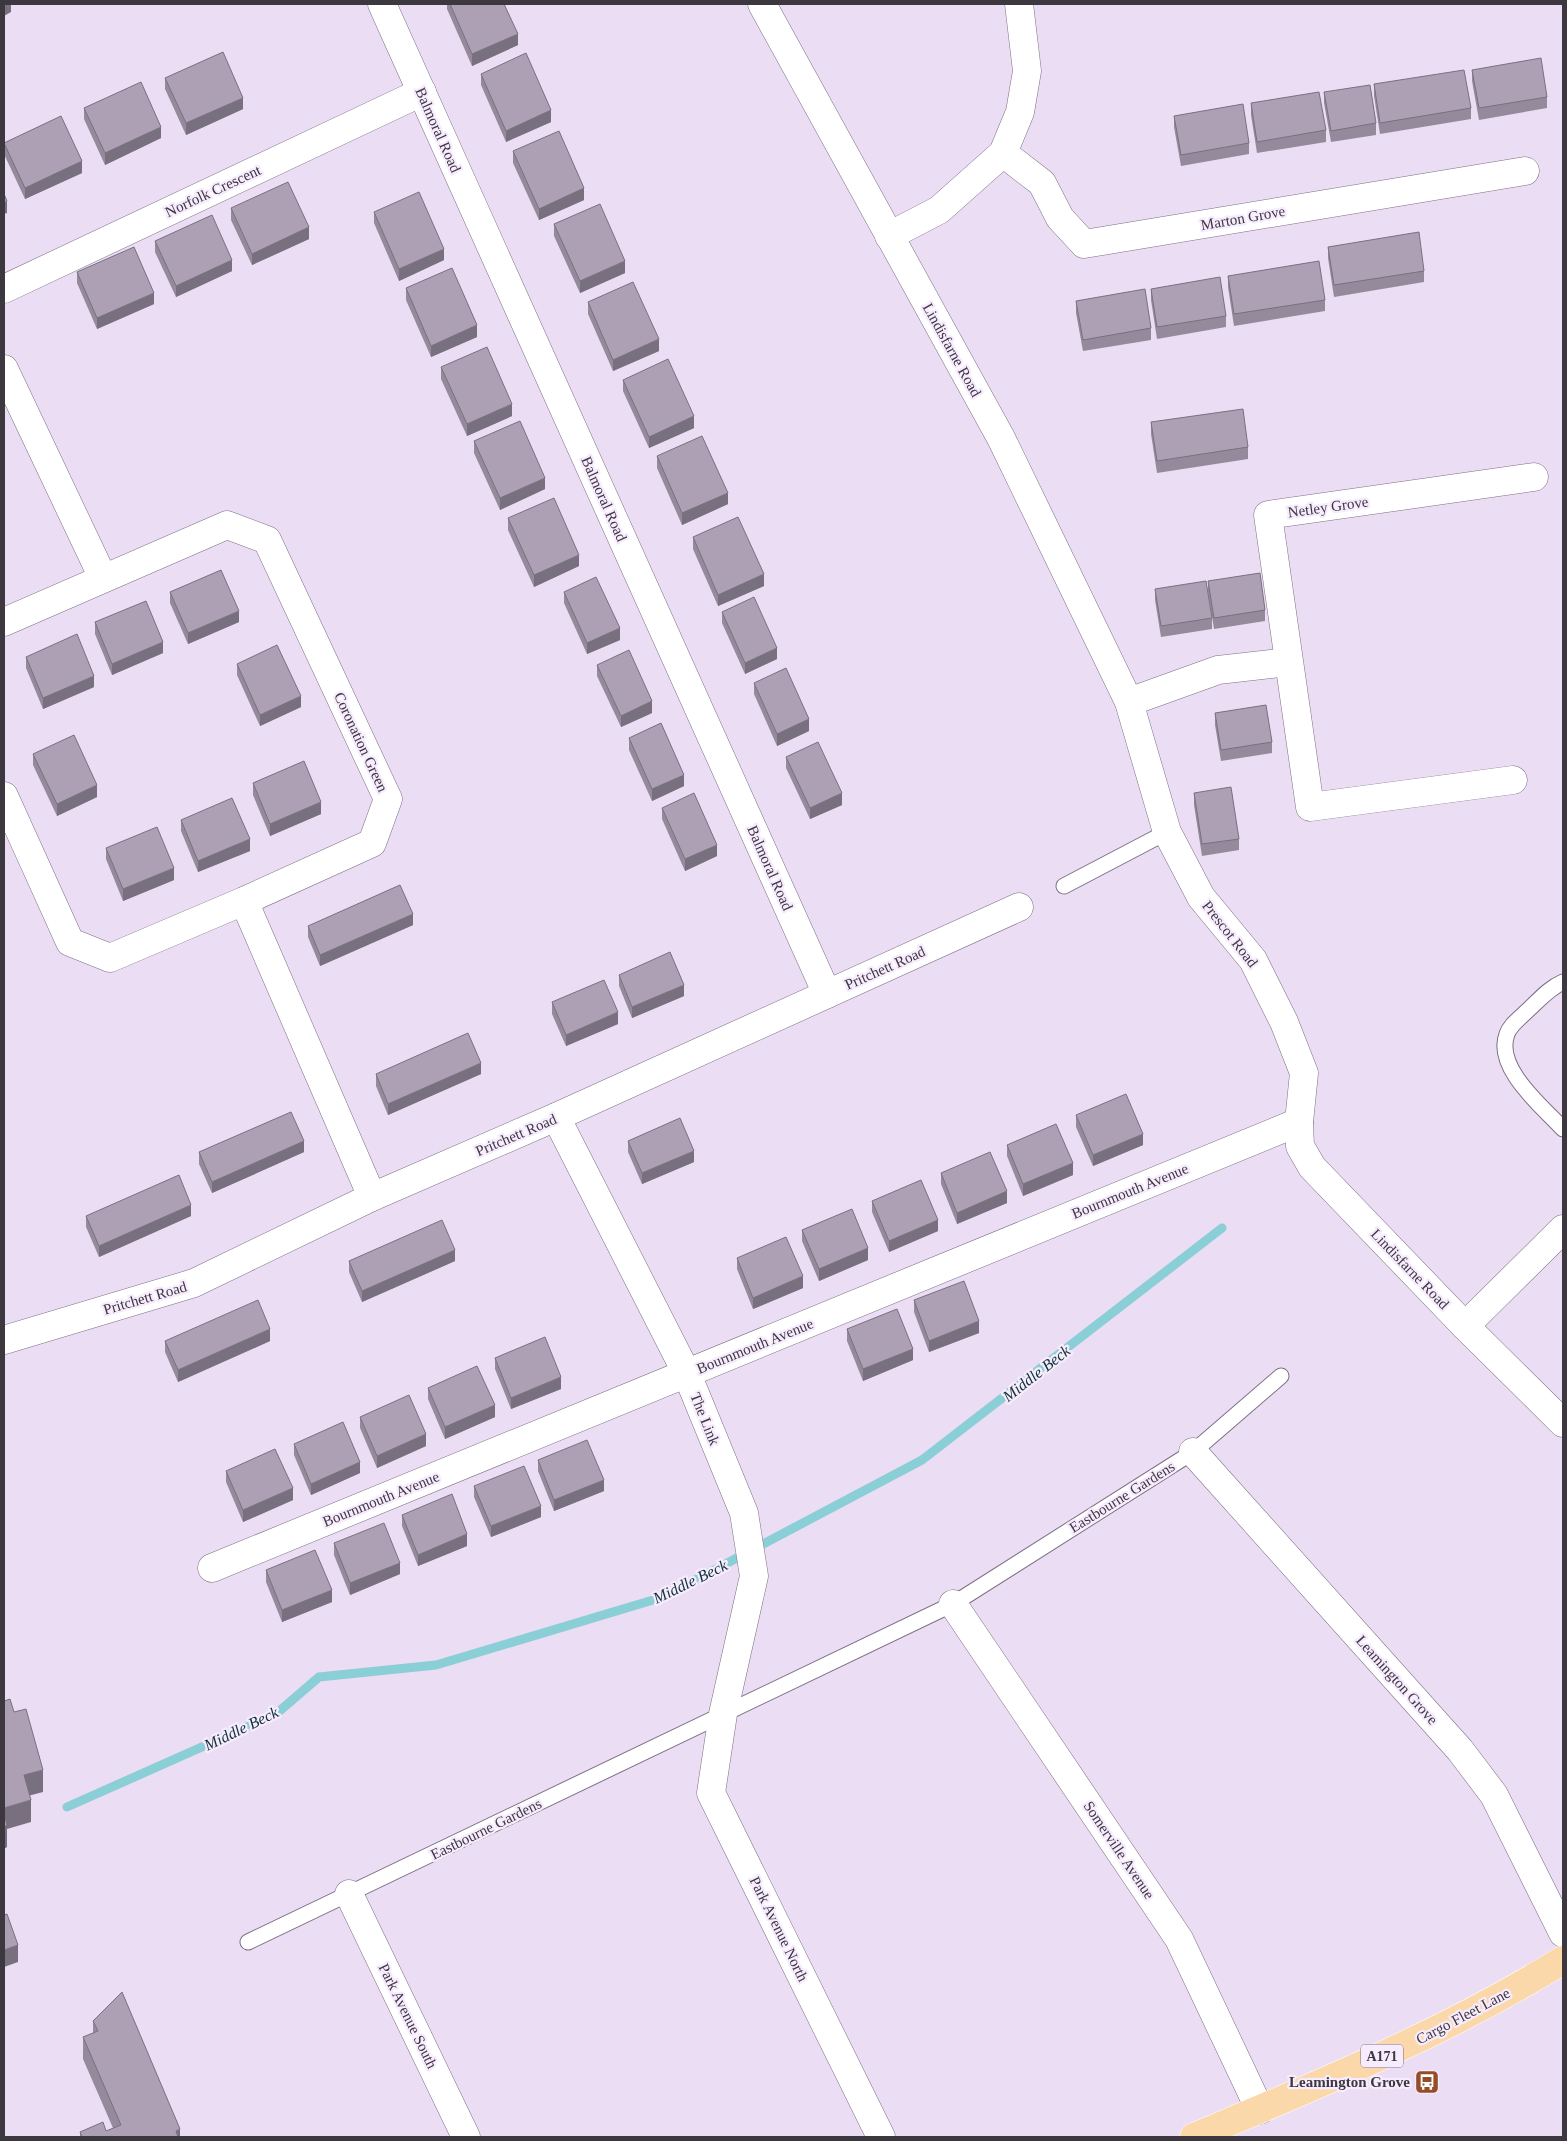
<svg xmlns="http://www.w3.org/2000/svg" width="1567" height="2141" font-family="Georgia,serif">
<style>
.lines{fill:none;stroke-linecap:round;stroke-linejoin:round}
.stream{stroke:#8aced6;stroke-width:9}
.service-casing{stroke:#7d7084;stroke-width:17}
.minor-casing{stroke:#7d7084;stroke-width:29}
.primary-casing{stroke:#fff;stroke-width:29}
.service{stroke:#fff;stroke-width:15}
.minor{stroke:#fff;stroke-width:28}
.primary{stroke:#fbd8a9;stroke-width:28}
.wall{fill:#958a9c}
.shaded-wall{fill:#79707f}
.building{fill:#ada0b5;stroke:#79707f}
.labels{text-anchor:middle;stroke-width:4.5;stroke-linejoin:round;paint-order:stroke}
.shield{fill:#f7ecfe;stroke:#756d79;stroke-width:1}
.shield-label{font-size:14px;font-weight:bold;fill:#3d3740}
.street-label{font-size:15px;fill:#3d3740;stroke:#f7ecfe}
.poi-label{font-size:15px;font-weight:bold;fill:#3d3740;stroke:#f7ecfe;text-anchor:end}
.water-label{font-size:16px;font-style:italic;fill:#0f3236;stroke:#f7ecfe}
</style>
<rect width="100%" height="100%" fill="#ebddf4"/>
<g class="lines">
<polyline class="stream" points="67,1807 276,1714 319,1677 436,1665 663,1597 922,1460 1222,1228"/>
<defs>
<g id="service">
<polyline points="1064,886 1167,832"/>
<path d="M1563,982c-14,6 -24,18 -36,29 -7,7 -17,14 -20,23 -13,34 36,73 56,95"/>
<polyline points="248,1942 953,1604 1193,1452 1281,1376"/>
</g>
<g id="minor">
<polyline points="382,4 827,994"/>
<polyline points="762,4 1001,438 1129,702 1167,832 1201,897 1253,960 1284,1022 1304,1073 1299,1122 1300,1146 1312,1167 1465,1326 1563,1423"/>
<polyline points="1003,153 1042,183 1060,218 1084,244 1525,171"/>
<polyline points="889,236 939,210 1003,153 1020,112 1027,71 1019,4"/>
<polyline points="4,289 422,92"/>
<polyline points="4,369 103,578"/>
<polyline points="4,622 227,525 267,540 388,799 372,843 244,901 110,958 70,942 4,796"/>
<polyline points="1129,702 1218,670 1288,662"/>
<polyline points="1513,780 1310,807 1268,515 1534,477"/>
<polyline points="244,901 372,1197"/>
<polyline points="556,1117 687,1374 744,1513 754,1576 723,1714 711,1793 881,2137"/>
<polyline points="1465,1326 1563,1229"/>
<polyline points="4,1340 194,1283 372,1197 556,1117 1019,907"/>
<polyline points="1193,1452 1460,1750 1494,1795 1563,1933"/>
<polyline points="212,1568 1299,1122"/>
<polyline points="953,1604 1179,1939 1260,2110"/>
<polyline points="349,1894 466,2137"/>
</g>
<path id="primary" d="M1194,2137c126,-53 253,-105 369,-177"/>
</defs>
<use href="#service" class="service-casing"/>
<use href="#minor" class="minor-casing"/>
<use href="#primary" class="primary-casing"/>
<use href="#service" class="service"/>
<use href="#minor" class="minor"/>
<use href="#primary" class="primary"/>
</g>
<g class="wall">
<polygon points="447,4 504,4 518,45 472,66 447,9"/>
<polygon points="1472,70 1547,97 1547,108 1479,120 1472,81"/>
<polygon points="481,74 551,122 506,142 481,85"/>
<polygon points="165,78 243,109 186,135 165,89"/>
<polygon points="1374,84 1471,108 1471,119 1380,134 1374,96"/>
<polygon points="1324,92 1376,123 1376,135 1331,142 1324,103"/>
<polygon points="1251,103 1326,130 1326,142 1257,153 1251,115"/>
<polygon points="84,108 161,138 105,165 84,119"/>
<polygon points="1174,116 1249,143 1249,154 1181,166 1174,127"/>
<polygon points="4,143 82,173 25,199 4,154"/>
<polygon points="513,151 584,200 539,220 513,163"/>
<polygon points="231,208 309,239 252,265 231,220"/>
<polygon points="374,212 444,260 399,281 374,223"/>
<polygon points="554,224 625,273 580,293 554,236"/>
<polygon points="155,241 232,271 176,297 155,252"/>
<polygon points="1328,247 1424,271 1424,282 1334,297 1328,258"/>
<polygon points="77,272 154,304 97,329 77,283"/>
<polygon points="1228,276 1325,300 1325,311 1234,326 1228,287"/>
<polygon points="406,288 477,337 431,357 406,300"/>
<polygon points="1151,289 1226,316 1226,327 1157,339 1151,300"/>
<polygon points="1076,301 1151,328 1151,340 1083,351 1076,313"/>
<polygon points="588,302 659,351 613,371 588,314"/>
<polygon points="441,367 512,416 467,436 441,379"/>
<polygon points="623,380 694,428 649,448 623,391"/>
<polygon points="1151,422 1248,447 1248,459 1157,473 1151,434"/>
<polygon points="474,441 545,489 500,510 474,453"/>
<polygon points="657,456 728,504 682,525 657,468"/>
<polygon points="508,518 579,566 534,587 508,530"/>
<polygon points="693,537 764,586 718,606 693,549"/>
<polygon points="1208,581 1265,610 1265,621 1214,629 1208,592"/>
<polygon points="1155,589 1212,618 1212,629 1161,637 1155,600"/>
<polygon points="170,592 239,622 188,644 170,603"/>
<polygon points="564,592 620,640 587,654 564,603"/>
<polygon points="722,612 777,659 745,674 722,623"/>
<polygon points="95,622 163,653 112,675 95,634"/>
<polygon points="26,657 94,687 43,709 26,668"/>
<polygon points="237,664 301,707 260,726 237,675"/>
<polygon points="597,665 652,713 621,727 597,676"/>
<polygon points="754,683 809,731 777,746 754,694"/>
<polygon points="1215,713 1272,742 1272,753 1221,761 1215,725"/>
<polygon points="629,738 684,786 652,801 629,750"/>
<polygon points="33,754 97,797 57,816 33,765"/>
<polygon points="786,757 842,805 810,819 786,768"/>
<polygon points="253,783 321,814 270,836 253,795"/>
<polygon points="1194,793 1239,839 1239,850 1202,856 1194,805"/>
<polygon points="662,808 717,856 685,871 662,819"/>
<polygon points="181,820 250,851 198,872 181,831"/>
<polygon points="106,848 174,880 123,901 106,859"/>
<polygon points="413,925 320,966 308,937 308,926"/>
<polygon points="619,975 684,996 632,1018 619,986"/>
<polygon points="552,1002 618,1024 566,1046 552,1014"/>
<polygon points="376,1074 481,1074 388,1115 376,1086"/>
<polygon points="1076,1115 1143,1145 1093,1166 1076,1127"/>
<polygon points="628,1141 694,1162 642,1184 628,1152"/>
<polygon points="1007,1145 1073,1175 1023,1196 1007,1156"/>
<polygon points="199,1152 304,1152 212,1193 199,1164"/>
<polygon points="941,1173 1007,1203 957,1224 941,1184"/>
<polygon points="872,1201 938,1231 889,1252 872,1212"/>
<polygon points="86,1216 191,1216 99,1257 86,1227"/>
<polygon points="802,1230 868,1260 819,1281 802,1241"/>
<polygon points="737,1258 803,1288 753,1309 737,1269"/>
<polygon points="349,1261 455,1261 362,1302 349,1272"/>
<polygon points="914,1300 979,1333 929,1352 914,1312"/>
<polygon points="847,1329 913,1360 863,1381 847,1341"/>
<polygon points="165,1341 270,1341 178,1382 165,1352"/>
<polygon points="495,1358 561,1389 511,1409 495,1369"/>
<polygon points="428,1388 495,1417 445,1439 428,1399"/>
<polygon points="360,1417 426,1446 377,1468 360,1428"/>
<polygon points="294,1444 360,1473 311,1495 294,1455"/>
<polygon points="538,1460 604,1491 554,1511 538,1471"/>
<polygon points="226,1471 293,1500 243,1522 226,1482"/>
<polygon points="474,1486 541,1517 491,1537 474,1497"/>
<polygon points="402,1515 467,1546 418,1566 402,1526"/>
<polygon points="334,1543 400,1574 350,1595 334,1555"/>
<polygon points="266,1570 332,1602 282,1622 266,1582"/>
<polygon points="93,2021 180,2137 80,2137 80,2132 106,2131 113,2128 83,2059 83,2037 93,2033"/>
</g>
<g class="shaded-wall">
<polygon points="4,4 11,4 11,12 4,16"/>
<polygon points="518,34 518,45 472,66 472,54"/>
<polygon points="243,98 243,109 186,135 186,123"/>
<polygon points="551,110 551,122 506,142 506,131"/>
<polygon points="161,127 161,138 105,165 105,153"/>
<polygon points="82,161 82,173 25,199 25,188"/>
<polygon points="584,188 584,200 539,220 539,209"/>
<polygon points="7,201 7,213 4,214 4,203"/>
<polygon points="309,227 309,239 252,265 252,254"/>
<polygon points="444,249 444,260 399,281 399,269"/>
<polygon points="232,260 232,271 176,297 176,286"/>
<polygon points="625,261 625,273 580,293 580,281"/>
<polygon points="154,293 154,304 97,329 97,318"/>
<polygon points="477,325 477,337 431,357 431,346"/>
<polygon points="659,339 659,351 613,371 613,360"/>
<polygon points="512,404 512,416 467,436 467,424"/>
<polygon points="694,416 694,428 649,448 649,437"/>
<polygon points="545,478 545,489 500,510 500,498"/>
<polygon points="728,493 728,504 682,525 682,513"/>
<polygon points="579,555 579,566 534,587 534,575"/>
<polygon points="764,574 764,586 718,606 718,595"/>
<polygon points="239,611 239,622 188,644 188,633"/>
<polygon points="620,628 620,640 587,654 587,643"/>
<polygon points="163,642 163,653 112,675 112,664"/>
<polygon points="777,648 777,659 745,674 745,663"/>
<polygon points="94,676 94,687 43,709 43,698"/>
<polygon points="301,696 301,707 260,726 260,715"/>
<polygon points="652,701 652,713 621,727 621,716"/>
<polygon points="809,719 809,731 777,746 777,734"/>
<polygon points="684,775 684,786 652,801 652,789"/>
<polygon points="97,785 97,797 57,816 57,804"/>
<polygon points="842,793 842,805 810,819 810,808"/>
<polygon points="321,802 321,814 270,836 270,824"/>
<polygon points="250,839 250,851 198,872 198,861"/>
<polygon points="717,845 717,856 685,871 685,859"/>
<polygon points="174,868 174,880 123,901 123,889"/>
<polygon points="413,914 413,925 320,966 320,955"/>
<polygon points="684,985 684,996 632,1018 632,1007"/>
<polygon points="618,1012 618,1024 566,1046 566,1035"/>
<polygon points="481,1063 481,1074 388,1115 388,1104"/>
<polygon points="1143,1134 1143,1145 1093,1166 1093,1155"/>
<polygon points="304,1141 304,1152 212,1193 212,1182"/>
<polygon points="694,1151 694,1162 642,1184 642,1173"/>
<polygon points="1073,1163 1073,1175 1023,1196 1023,1184"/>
<polygon points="1007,1191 1007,1203 957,1224 957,1213"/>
<polygon points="191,1205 191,1216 99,1257 99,1246"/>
<polygon points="938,1220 938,1231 889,1252 889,1241"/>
<polygon points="868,1248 868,1260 819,1281 819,1269"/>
<polygon points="455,1250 455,1261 362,1302 362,1291"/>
<polygon points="803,1276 803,1288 753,1309 753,1298"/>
<polygon points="979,1321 979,1333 929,1352 929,1341"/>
<polygon points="270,1329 270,1341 178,1382 178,1370"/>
<polygon points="913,1349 913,1360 863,1381 863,1369"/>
<polygon points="561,1377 561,1389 511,1409 511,1398"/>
<polygon points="495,1405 495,1417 445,1439 445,1427"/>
<polygon points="426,1434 426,1446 377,1468 377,1456"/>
<polygon points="360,1462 360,1473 311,1495 311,1484"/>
<polygon points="604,1480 604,1491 554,1511 554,1500"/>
<polygon points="293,1488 293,1500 243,1522 243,1510"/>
<polygon points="541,1506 541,1517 491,1537 491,1526"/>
<polygon points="467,1534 467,1546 418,1566 418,1555"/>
<polygon points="400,1563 400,1574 350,1595 350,1583"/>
<polygon points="332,1590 332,1602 282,1622 282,1610"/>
<polygon points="43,1770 43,1792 24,1797 24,1775"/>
<polygon points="31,1800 31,1822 7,1829 7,1847 4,1849 4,1808"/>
<polygon points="18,1945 18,1962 4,1967 4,1950"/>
<polygon points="180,2129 180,2137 176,2137 176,2131"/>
</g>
<g class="building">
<polygon points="450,4 504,4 518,34 472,54"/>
<polygon points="223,52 243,98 186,123 165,78"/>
<polygon points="526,53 551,110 506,131 481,74"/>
<polygon points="1541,58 1547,97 1479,108 1472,70"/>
<polygon points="1464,70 1471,108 1380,123 1374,84"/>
<polygon points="141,82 161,127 105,153 84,108"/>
<polygon points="1370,85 1376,123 1331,131 1324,92"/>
<polygon points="1319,92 1326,130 1257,142 1251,103"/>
<polygon points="1243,104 1249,143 1181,155 1174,116"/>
<polygon points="61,116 82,161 25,188 4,143"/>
<polygon points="559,131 584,188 539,209 513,151"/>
<polygon points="288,182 309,227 252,254 231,208"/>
<polygon points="419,192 444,249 399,269 374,212"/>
<polygon points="4,194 7,201 4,203"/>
<polygon points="600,204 625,261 580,281 554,224"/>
<polygon points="212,215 232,260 176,286 155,241"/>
<polygon points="1419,232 1424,271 1334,285 1328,247"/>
<polygon points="134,247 154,293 97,318 77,272"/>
<polygon points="1319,261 1325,300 1234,314 1228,276"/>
<polygon points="452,268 477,325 431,346 406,288"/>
<polygon points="1220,277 1226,316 1157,327 1151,289"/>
<polygon points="633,282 659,339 613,360 588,302"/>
<polygon points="1145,289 1151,328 1083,340 1076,301"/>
<polygon points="487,347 512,404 467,424 441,367"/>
<polygon points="668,359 694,416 649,437 623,380"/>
<polygon points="1243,409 1248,447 1157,461 1151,422"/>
<polygon points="520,421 545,478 500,498 474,441"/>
<polygon points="702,436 728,493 682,513 657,456"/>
<polygon points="554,498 579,555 534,575 508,518"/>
<polygon points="738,517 764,574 718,595 693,537"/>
<polygon points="221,570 239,611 188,633 170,592"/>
<polygon points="1260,573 1265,610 1214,618 1208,581"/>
<polygon points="596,577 620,628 587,643 564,592"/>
<polygon points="1206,581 1212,618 1161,626 1155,589"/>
<polygon points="754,597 777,648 745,663 722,612"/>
<polygon points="146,601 163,642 112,664 95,622"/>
<polygon points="77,634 94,676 43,698 26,657"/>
<polygon points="277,645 301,696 260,715 237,664"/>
<polygon points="629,650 652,701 621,716 597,665"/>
<polygon points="786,668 809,719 777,734 754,683"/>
<polygon points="1266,705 1272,742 1221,750 1215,713"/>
<polygon points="661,723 684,775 652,789 629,738"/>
<polygon points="74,735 97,785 57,804 33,754"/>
<polygon points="818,742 842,793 810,808 786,757"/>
<polygon points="304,761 321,802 270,824 253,783"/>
<polygon points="1231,787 1239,839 1202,844 1194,793"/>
<polygon points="694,793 717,845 685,859 662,808"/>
<polygon points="232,798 250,839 198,861 181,820"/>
<polygon points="157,827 174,868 123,889 106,848"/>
<polygon points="400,885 413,914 320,955 308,926"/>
<polygon points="670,952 684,985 632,1007 619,975"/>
<polygon points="604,980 618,1012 566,1035 552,1002"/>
<polygon points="468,1033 481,1063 388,1104 376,1074"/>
<polygon points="1126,1094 1143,1134 1093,1155 1076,1115"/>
<polygon points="291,1112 304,1141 212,1182 199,1152"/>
<polygon points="680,1118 694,1151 642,1173 628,1141"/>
<polygon points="1056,1124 1073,1163 1023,1184 1007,1145"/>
<polygon points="990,1152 1007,1191 957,1213 941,1173"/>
<polygon points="179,1175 191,1205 99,1246 86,1216"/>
<polygon points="921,1180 938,1220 889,1241 872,1201"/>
<polygon points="852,1209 868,1248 819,1269 802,1230"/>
<polygon points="442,1220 455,1250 362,1291 349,1261"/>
<polygon points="786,1237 803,1276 753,1298 737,1258"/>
<polygon points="964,1281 979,1321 929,1341 914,1300"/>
<polygon points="258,1300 270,1329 178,1370 165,1341"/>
<polygon points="897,1309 913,1349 863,1369 847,1329"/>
<polygon points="545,1337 561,1377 511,1398 495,1358"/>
<polygon points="477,1366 495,1405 445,1427 428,1388"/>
<polygon points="409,1395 426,1434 377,1456 360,1417"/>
<polygon points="343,1422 360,1462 311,1484 294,1444"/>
<polygon points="587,1440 604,1480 554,1500 538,1460"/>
<polygon points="275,1449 293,1488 243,1510 226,1471"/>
<polygon points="524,1466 541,1506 491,1526 474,1486"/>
<polygon points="452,1494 467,1534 418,1555 402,1515"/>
<polygon points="384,1523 400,1563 350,1583 334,1543"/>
<polygon points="315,1550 332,1590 282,1610 266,1570"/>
<polygon points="10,1699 14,1712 26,1709 43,1770 24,1775 31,1800 4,1808 4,1701"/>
<polygon points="4,1814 7,1825 4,1827"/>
<polygon points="7,1914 18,1945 4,1950 4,1915"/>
<polygon points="122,1992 180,2129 176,2131 178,2137 82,2137 80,2132 103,2122 106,2131 121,2125 83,2037 98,2031 93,2021"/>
</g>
<defs>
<symbol id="bus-square" viewBox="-11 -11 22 22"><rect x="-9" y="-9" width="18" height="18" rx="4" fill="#954d29" stroke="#f7ecfe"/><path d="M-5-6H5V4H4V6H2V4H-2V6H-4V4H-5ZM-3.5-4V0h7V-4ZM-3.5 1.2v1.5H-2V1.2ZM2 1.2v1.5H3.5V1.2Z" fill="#fff"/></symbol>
</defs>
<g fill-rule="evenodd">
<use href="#bus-square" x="1413" y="2068" width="28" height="28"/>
</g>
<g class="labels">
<rect class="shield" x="1361" y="2044.5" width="42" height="23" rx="4"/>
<g class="shield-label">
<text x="1382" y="2061">A171</text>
</g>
<g class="street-label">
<text transform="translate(438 130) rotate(66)" y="5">Balmoral Road</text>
<text transform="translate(213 191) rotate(-25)" y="5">Norfolk Crescent</text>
<text transform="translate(1243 218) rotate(-10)" y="5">Marton Grove</text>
<text transform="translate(952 350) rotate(61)" y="5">Lindisfarne Road</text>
<text transform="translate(604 499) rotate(66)" y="5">Balmoral Road</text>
<text transform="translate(1328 507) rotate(-8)" y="5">Netley Grove</text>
<text transform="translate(361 742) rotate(65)" y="5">Coronation Green</text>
<text transform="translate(770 868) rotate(66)" y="5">Balmoral Road</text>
<text transform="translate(1230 934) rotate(52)" y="5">Prescot Road</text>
<text transform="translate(885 968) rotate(-24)" y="5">Pritchett Road</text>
<text transform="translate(516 1135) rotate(-23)" y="5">Pritchett Road</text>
<text transform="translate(1130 1191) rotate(-22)" y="5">Bournmouth Avenue</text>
<text transform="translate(1410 1269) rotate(46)" y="5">Lindisfarne Road</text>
<text transform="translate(145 1298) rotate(-16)" y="5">Pritchett Road</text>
<text transform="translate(755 1346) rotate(-22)" y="5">Bournmouth Avenue</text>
<text transform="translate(705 1419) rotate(68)" y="5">The Link</text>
<text transform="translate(1122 1497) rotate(-32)" y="5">Eastbourne Gardens</text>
<text transform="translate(381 1499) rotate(-22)" y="5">Bournmouth Avenue</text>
<text transform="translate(1397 1680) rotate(48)" y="5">Leamington Grove</text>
<text transform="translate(486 1829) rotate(-26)" y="5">Eastbourne Gardens</text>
<text transform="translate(1119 1850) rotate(56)" y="5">Somerville Avenue</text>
<text transform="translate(779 1929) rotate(64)" y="5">Park Avenue North</text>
<text transform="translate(408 2016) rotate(64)" y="5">Park Avenue South</text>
<text transform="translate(1463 2016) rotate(-28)" y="5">Cargo Fleet Lane</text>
</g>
<g class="poi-label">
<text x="1410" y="2087">Leamington Grove</text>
</g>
<g class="water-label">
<text transform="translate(1036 1373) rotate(-38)" y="6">Middle Beck</text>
<text transform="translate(690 1581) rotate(-26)" y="6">Middle Beck</text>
<text transform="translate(241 1728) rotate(-26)" y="6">Middle Beck</text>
</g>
</g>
<rect width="1567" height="2141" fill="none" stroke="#3d3740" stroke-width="10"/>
</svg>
